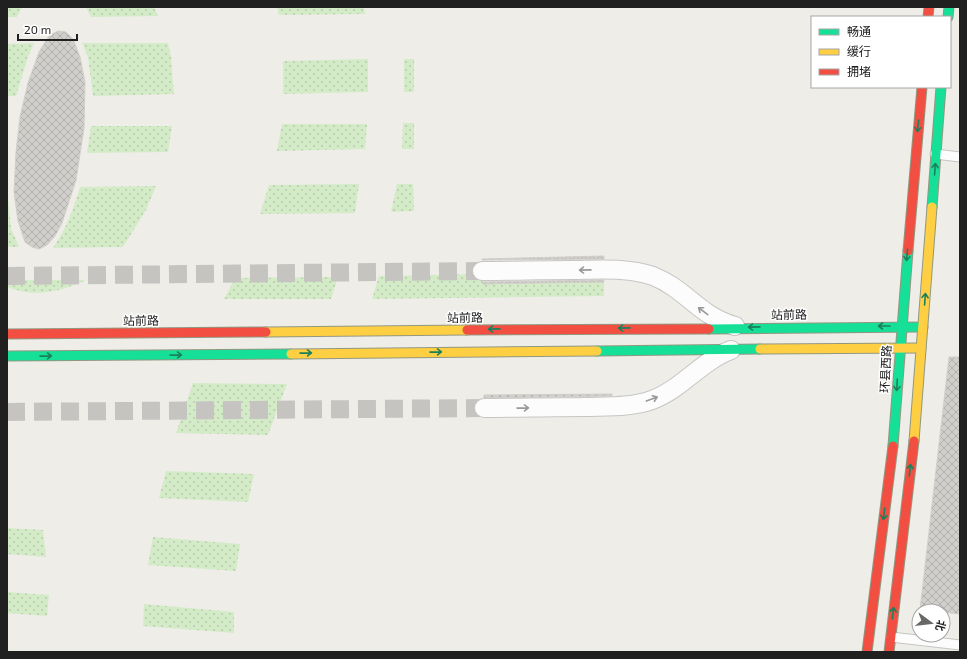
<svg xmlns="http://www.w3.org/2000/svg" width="967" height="659" font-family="'Exo 2','Noto Sans SC',sans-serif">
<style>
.grass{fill:url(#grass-dots)}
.building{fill:url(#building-cross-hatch);stroke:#d1cfc9}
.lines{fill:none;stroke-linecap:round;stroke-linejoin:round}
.street-tunnel{stroke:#c5c4c0;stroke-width:18;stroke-dasharray:18 9;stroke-linecap:butt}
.lane-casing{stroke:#c7c6c4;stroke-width:11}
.street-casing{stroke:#c7c6c4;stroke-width:20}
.fast-casing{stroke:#929880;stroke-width:11}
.slow-casing{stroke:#929880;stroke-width:11}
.jam-casing{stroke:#929880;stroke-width:11}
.lane{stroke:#fcfcfc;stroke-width:9}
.street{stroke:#fcfcfc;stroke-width:18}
.fast{stroke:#16e098;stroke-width:9}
.slow{stroke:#ffcf43;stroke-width:9}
.jam{stroke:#f24e42;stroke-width:9}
.oneway{stroke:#1b805c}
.oneway2{stroke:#999}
.labels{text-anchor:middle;stroke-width:3;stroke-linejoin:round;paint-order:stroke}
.street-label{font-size:12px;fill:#202020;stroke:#fff}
</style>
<defs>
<pattern id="grass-dots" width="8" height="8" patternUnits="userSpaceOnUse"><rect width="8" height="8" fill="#d4ebc8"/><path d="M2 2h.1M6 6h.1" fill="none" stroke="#b6c9ac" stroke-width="1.8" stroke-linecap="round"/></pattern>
<pattern id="building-cross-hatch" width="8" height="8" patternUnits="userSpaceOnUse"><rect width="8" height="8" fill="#d0cfcb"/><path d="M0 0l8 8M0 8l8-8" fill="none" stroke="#b2b1ae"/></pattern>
</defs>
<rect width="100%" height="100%" fill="#eeede8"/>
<g class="grass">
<polygon points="7,7 22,7 17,17 7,17"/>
<polygon points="86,7 154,7 158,16 91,17"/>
<polygon points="277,7 364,7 365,14 279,15"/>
<polygon points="34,43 28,57 16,96 7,96 7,44"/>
<polygon points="82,43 168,43 171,57 174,94 93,96 88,57"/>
<polygon points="368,59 368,92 283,94 283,61"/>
<rect x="404" y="59" width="10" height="33"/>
<polygon points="403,123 414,123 414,149 402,149"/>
<polygon points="282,124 367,124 365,149 277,151"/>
<polygon points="91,126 172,126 168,152 87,153"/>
<polygon points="359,184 355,213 260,214 269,185"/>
<polygon points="397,184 413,184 414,211 391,212"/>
<path d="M156,186l-10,24 -23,37 -70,1c13,-19 20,-38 27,-61z"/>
<polygon points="7,189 11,228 19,247 7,247"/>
<polygon points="482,274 483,284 604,282 604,296 372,299 379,276"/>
<polygon points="338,277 331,299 224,299 235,278"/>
<path d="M7,280h79c-26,12 -51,18 -79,7z"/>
<polygon points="193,383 287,384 268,435 176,433"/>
<polygon points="166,471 254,474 248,502 159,498"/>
<polygon points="7,528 43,530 46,557 7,554"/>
<polygon points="153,537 240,544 236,571 148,565"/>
<polygon points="7,592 49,595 47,616 7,613"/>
<polygon points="144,604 234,612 234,633 143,626"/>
</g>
<g class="building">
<polygon points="58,31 66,32 73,39 80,57 85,82 84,128 76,180 62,223 55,236 47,245 39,249 32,247 25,242 18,221 14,192 16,152 20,117 28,83 39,52 49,36"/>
<polygon points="604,256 604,259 482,260 482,259"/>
<polygon points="604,280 604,282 483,284 482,282"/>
<polygon points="949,357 960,357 960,614 920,610"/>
<polygon points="612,394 612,396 608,396 484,398 484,395"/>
</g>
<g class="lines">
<g class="street-tunnel">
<polyline points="7,276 482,271"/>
<polyline points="7,412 484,408"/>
</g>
<defs>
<g id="lane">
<polyline points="935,154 960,157"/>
<polyline points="891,637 960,645"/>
</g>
<g id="street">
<path d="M482,271c30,0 59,-1 89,-1 27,0 56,-3 82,6 33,13 46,40 82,50"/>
<path d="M484,408c33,0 65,-1 98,-1 23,-1 48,1 70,-7 30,-11 49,-39 79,-50"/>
</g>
<g id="fast">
<polyline points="948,17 949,7"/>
<polyline points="932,207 941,87"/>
<polyline points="709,329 923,327"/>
<polyline points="597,351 760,349"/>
<polyline points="7,356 291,354"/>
<polyline points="893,446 908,251"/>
</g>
<g id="slow">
<polyline points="266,332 467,330"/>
<polyline points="760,349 921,348"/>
<polyline points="291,354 597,351"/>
<polyline points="914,441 932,207"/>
</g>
<g id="jam">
<polyline points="928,17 929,7"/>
<polyline points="908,251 922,87"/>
<polyline points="467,330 709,329"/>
<polyline points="7,334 266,332"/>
<polyline points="867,652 893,446"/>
<polyline points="889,652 914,441"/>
</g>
</defs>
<use href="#lane" class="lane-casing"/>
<use href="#street" class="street-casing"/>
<use href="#fast" class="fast-casing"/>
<use href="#slow" class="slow-casing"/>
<use href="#jam" class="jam-casing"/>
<use href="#lane" class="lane"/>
<use href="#street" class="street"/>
<use href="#fast" class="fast"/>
<use href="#slow" class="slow"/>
<use href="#jam" class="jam"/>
</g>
<defs><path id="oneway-shaft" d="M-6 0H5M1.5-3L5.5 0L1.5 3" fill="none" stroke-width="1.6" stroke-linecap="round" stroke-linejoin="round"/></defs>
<g class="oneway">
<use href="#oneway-shaft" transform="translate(918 126) rotate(96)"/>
<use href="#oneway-shaft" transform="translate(935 169) rotate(-86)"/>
<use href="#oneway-shaft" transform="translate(907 255) rotate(95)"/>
<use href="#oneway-shaft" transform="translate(925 299) rotate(-86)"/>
<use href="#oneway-shaft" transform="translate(884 326) rotate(-180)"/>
<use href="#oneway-shaft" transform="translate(754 327) rotate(179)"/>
<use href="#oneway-shaft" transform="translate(624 328) rotate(179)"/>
<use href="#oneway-shaft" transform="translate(494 329) rotate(179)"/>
<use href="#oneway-shaft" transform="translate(436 352) rotate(-1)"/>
<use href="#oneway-shaft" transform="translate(306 353) rotate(-1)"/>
<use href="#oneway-shaft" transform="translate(176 355) rotate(-1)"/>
<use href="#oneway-shaft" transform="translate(46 356) rotate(-1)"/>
<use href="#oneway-shaft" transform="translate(897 385) rotate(93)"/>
<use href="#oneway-shaft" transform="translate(910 470) rotate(-83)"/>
<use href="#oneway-shaft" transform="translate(884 514) rotate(97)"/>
<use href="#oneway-shaft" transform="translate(893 613) rotate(-83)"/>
</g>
<g class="oneway2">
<use href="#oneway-shaft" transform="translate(585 270) rotate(179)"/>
<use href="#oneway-shaft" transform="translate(703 311) rotate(-143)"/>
<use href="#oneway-shaft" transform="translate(652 399) rotate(-20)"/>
<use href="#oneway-shaft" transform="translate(523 408) rotate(-1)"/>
</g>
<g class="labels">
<g class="street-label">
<text transform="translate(789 315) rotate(-1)" y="4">站前路</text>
<text transform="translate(465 318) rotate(-1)" y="4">站前路</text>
<text transform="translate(141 321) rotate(-1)" y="4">站前路</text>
<text transform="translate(886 369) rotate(-87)" y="4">环县西路</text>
</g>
</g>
<rect width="967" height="659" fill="none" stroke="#202020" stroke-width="16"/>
<rect x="811" y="16" width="140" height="72" fill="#ffffff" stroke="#a6a6a6"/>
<rect x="819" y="29" width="20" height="6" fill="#16e098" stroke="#a6a6a6"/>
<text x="847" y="36" font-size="12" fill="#202020">畅通</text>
<rect x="819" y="49" width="20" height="6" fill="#ffcf43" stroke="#a6a6a6"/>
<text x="847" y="56" font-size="12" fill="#202020">缓行</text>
<rect x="819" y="69" width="20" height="6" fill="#f24e42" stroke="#a6a6a6"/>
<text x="847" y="76" font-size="12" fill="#202020">拥堵</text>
<g transform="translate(931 623) rotate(105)"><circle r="19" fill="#ffffff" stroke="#a6a6a6"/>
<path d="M0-3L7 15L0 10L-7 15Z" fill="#686866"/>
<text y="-6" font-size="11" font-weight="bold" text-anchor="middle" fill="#202020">北</text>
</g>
<path d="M18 34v6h59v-6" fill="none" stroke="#202020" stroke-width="2"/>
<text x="24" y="34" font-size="12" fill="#202020" stroke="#ffffff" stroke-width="3" paint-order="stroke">20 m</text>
</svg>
